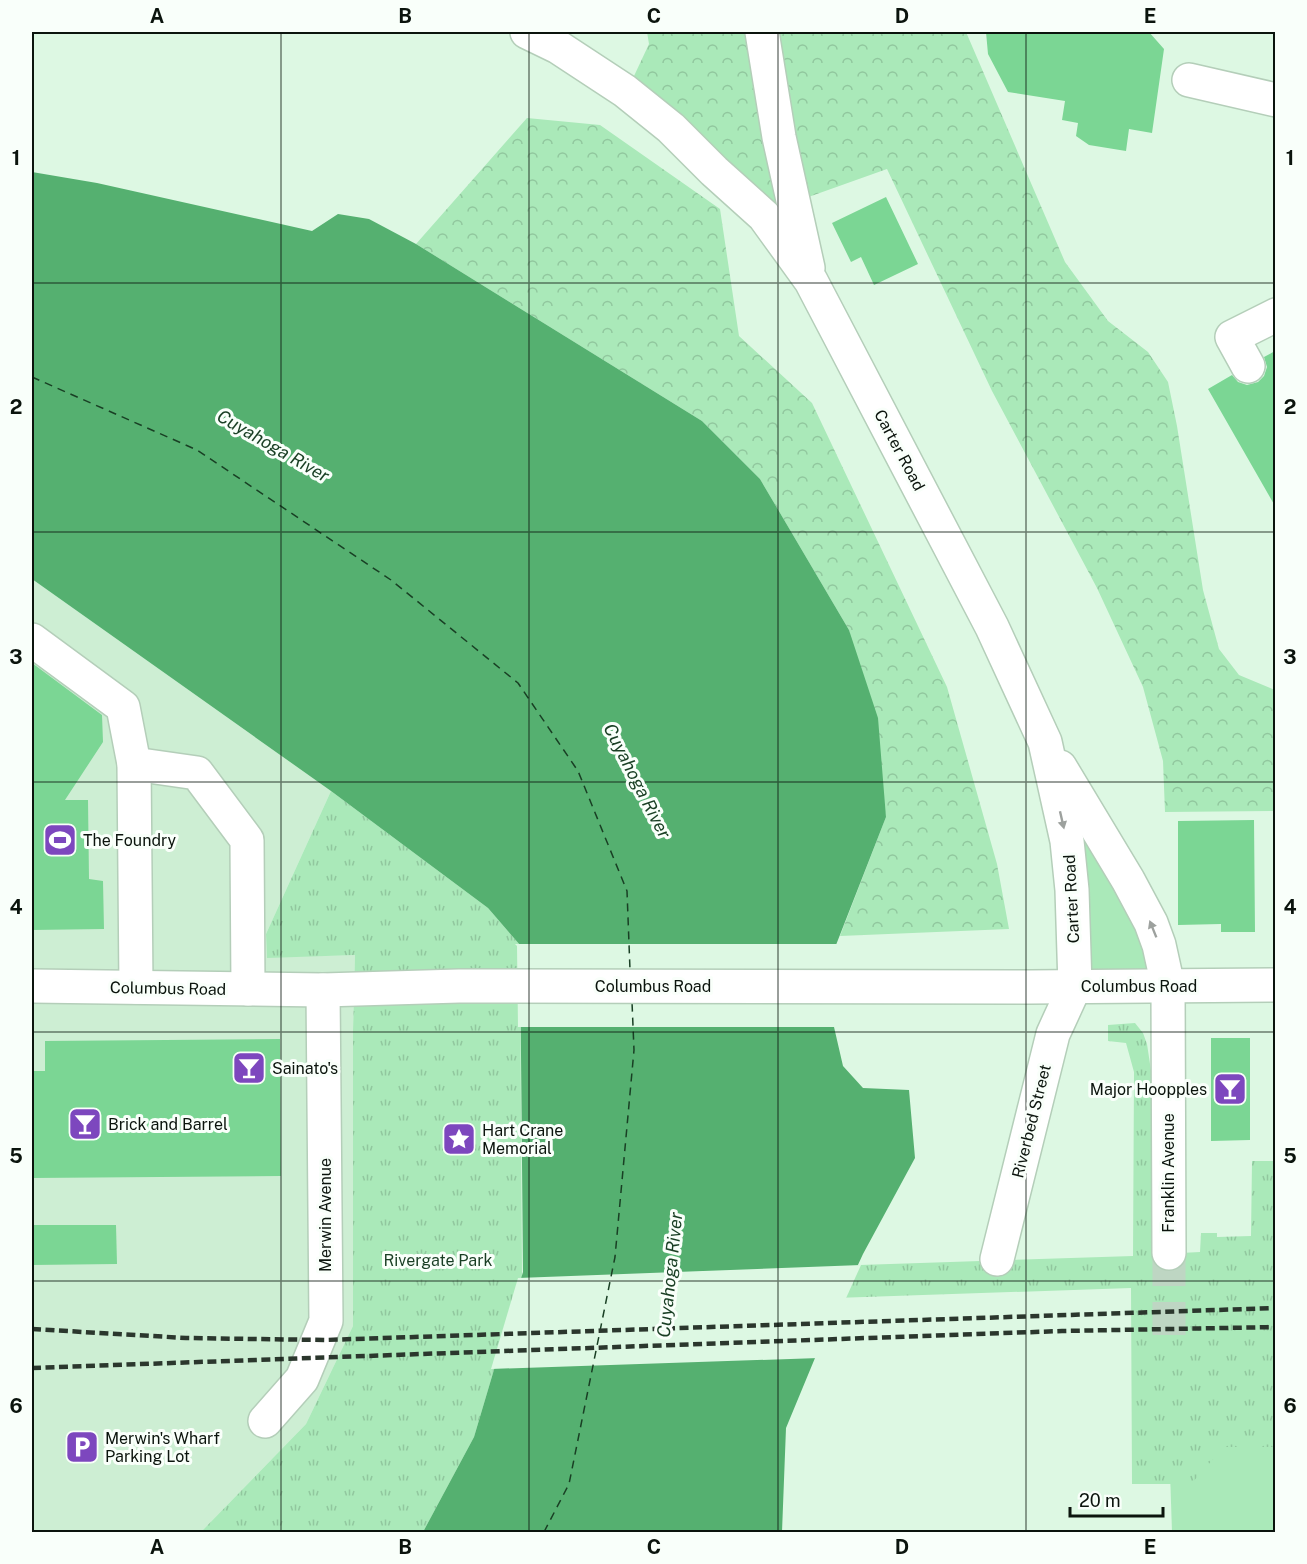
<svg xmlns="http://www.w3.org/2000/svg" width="1307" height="1564" font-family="'Public Sans',sans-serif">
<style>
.built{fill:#cdeed3}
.green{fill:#aae9b9}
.forest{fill:url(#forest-crowns)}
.park{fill:url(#park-tufts)}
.water{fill:#55b070}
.pier{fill:#ddf8e3}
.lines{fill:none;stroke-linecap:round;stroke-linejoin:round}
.ferry{stroke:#193f24;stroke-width:1.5;stroke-dasharray:8 6;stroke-linecap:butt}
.building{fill:#7bd694}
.minor-tunnel{stroke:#bed6c3;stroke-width:33;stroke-dasharray:33 16;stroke-linecap:butt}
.minor-casing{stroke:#b4ceb9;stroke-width:36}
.minor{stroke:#fff;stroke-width:33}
.rail{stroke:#2b372d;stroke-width:4.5;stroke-dasharray:9 4.5;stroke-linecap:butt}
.oneway{fill:#9da19e}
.grid{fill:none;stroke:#0b140d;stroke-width:1.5;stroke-opacity:0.55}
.labels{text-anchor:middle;stroke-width:6;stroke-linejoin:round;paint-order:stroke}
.street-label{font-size:16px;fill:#0b140d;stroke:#f9fffa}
.poi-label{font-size:16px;fill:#0b140d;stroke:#f9fffa;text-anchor:start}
.park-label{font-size:16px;fill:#193e24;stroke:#f9fffa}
.water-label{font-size:18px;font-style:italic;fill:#193f24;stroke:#f9fffa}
.neatline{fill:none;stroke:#0b140d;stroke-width:2}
.grid-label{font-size:20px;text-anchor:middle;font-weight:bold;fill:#0b140d}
</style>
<defs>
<pattern id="forest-crowns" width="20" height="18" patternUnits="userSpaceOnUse" patternTransform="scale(1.5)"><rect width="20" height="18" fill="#aae9b9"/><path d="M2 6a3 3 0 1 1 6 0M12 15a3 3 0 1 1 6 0" fill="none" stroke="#91c79e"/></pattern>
<pattern id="park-tufts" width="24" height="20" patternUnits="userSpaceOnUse" patternTransform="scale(1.5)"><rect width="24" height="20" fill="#aae9b9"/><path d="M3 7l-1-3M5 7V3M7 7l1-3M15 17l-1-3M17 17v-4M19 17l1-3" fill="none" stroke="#91c79e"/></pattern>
</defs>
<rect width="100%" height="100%" fill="#ddf8e3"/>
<polygon class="built" points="32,579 331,791 266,934 267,957 355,955 353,1031 353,1326 306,1424 201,1532 32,1532"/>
<g class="green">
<polygon points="1050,752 1168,986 1075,986"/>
<polygon points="1275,1327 1275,1532 1172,1532 1170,1472"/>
</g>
<g class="forest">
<polygon points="647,32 966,32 1065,262 1108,321 1148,352 1168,382 1177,426 1203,590 1219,649 1239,675 1275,690 1275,811 1165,812 1163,761 1143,687 1097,588 992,391 887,169 800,200 822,281 714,171 634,76 649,44"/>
<polygon points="527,118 600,125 720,209 739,336 812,403 947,687 997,864 1009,929 840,936 886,817 849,630 760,479 702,421 416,244"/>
</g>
<polygon class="park" points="331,791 488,908 520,945 522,1276 1133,1256 1134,1072 1126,1043 1108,1041 1108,1025 1135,1023 1143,1033 1147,1044 1155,1097 1161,1254 1200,1252 1201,1233 1217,1233 1217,1237 1251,1236 1252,1161 1275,1161 1275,1447 1224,1447 1191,1484 1132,1484 1131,1288 512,1309 474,1437 423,1532 201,1532 306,1424 353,1326 353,1031 355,955 267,958 266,934"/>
<polygon class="water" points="32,172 97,183 312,231 338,214 369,219 416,244 702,421 760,479 849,630 878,718 886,817 836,945 834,1027 843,1066 863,1088 909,1090 915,1158 863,1254 815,1358 786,1428 782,1532 423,1532 474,1437 523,1272 520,945 488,908 331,791 32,579"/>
<g class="pier">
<polygon points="515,944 840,944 838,1027 518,1027 517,946"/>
<polygon points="861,1265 819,1358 491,1369 518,1278"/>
</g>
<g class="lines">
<g class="ferry">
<polyline points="32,377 197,450 391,580 518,683 578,771 627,891 630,970"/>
<polyline points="544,1532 569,1484 615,1257 634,1050 632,1002"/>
</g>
</g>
<g class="building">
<polygon points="986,32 1149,32 1164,49 1152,133 1129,129 1126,151 1089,145 1076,136 1078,123 1062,120 1065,101 1008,92 988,54"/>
<polygon points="886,197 918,264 874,285 861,257 851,262 832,223"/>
<polygon points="1275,351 1275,506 1208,389 1232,375 1238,382 1247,385 1258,382 1264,376 1267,367 1264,357"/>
<polygon points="32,663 102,715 103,742 65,800 88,800 89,879 103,881 104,929 32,930"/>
<polygon points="1254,820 1255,932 1221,932 1221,924 1178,925 1178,821"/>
<polygon points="1211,1038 1250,1038 1250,1140 1211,1141"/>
<polygon points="280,1039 281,1176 32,1178 32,1071 45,1071 45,1041"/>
<polygon points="32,1225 116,1225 117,1264 32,1265"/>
</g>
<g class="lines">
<polyline class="minor-tunnel" points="1169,1253 1169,1345"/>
<defs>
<g id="minor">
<polyline points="527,32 558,47 625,91 671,128 714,171 764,216 811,281 992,627 1045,742 1067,841 1072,890 1075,986 1053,1034 997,1259"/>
<polyline points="762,32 779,137 808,268"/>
<polyline points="1189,80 1276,100"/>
<polyline points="1248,366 1232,337 1276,315"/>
<polyline points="32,640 123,707 134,764 136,987"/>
<polyline points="134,764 197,773 247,840 248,989"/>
<polyline points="1060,767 1128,880 1151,923 1159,945 1168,986 1169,1253"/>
<polyline points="32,986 323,990 459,986 1029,987 1276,985"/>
<polyline points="265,1421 302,1379 326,1321 323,990"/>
</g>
</defs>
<use href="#minor" class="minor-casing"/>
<use href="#minor" class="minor"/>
<g class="rail">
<polyline points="32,1329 186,1338 325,1340 1276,1308"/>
<polyline points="32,1368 1062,1331 1276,1327"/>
</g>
</g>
<defs><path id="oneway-solid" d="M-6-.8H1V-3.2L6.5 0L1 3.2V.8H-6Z" transform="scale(1.5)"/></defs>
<g class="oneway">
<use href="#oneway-solid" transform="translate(1062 820) rotate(77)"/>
<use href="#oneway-solid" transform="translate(1153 929) rotate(-112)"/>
</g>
<path class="grid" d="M281,32v1500M529,32v1500M778,32v1500M1026,32v1500M32,283h1244M32,532h1244M32,782h1244M32,1032h1244M32,1281h1244"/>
<defs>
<symbol id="stadium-square" viewBox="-11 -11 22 22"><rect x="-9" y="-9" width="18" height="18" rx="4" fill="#7d47be" stroke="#f9fffa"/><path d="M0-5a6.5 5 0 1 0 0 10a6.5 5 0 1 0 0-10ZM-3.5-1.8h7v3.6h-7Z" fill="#fff"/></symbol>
<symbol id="bar-square" viewBox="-11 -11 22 22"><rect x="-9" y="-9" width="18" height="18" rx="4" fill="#7d47be" stroke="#f9fffa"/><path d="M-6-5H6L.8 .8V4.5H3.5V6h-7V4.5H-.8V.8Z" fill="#fff"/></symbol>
<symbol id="sight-square" viewBox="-11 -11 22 22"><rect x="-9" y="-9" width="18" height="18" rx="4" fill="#7d47be" stroke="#f9fffa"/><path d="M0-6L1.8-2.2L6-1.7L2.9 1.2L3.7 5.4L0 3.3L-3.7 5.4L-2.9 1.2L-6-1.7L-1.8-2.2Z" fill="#fff"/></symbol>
<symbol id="parking-square" viewBox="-11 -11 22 22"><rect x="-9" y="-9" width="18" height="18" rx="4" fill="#7d47be" stroke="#f9fffa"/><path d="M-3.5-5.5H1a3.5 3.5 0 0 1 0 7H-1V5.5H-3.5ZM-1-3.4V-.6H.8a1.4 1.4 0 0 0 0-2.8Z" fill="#fff"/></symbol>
</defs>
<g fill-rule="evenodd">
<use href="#stadium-square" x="41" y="821" width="38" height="38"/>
<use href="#bar-square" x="230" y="1049" width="38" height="38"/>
<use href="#bar-square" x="1211" y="1070" width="38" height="38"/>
<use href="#bar-square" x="66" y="1105" width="38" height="38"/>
<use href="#sight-square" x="440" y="1120" width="38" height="38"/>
<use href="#parking-square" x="63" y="1428" width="38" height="38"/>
</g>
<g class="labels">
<g class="street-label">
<text transform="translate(900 450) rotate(62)" y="6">Carter Road</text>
<text transform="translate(1071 899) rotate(-93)" y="6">Carter Road</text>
<text x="653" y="992">Columbus Road</text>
<text x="1139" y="992">Columbus Road</text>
<text transform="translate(168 988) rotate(1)" y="6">Columbus Road</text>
<text transform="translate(1031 1121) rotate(-76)" y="6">Riverbed Street</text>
<text transform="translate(1168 1173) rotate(-90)" y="6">Franklin Avenue</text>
<text transform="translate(325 1215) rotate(-90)" y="6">Merwin Avenue</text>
</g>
<g class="poi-label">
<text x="83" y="846">The Foundry</text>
<text x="272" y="1074">Sainato's</text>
<text x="1207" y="1095" text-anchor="end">Major Hoopples</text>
<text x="108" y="1130">Brick and Barrel</text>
<text x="482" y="1136">Hart Crane<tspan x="482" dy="18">Memorial</tspan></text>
<text x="105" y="1444">Merwin's Wharf<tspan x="105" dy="18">Parking Lot</tspan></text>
</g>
<g class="park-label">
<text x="438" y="1266">Rivergate Park</text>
</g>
<g class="water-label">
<text transform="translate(273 446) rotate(30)" y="6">Cuyahoga River</text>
<text transform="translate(637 781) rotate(63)" y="6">Cuyahoga River</text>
<text transform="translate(670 1275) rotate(-84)" y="6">Cuyahoga River</text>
</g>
</g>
<rect width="1307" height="1564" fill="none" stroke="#f9fffa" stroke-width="66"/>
<path d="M1070 1507v9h93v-9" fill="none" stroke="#0b140d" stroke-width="3"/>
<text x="1079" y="1507" font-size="18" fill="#0b140d" stroke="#f9fffa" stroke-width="4.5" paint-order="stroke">20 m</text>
<rect x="33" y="33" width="1241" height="1498" class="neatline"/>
<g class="grid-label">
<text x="157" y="23">A</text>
<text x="405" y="23">B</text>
<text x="654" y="23">C</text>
<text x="902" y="23">D</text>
<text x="1150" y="23">E</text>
<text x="16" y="165">1</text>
<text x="1290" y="165">1</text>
<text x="16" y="414">2</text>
<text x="1290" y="414">2</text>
<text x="16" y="664">3</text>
<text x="1290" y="664">3</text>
<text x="16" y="914">4</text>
<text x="1290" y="914">4</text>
<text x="16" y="1163">5</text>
<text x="1290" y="1163">5</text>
<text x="16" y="1413">6</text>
<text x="1290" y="1413">6</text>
<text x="157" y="1554">A</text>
<text x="405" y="1554">B</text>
<text x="654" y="1554">C</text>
<text x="902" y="1554">D</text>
<text x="1150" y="1554">E</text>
</g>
</svg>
